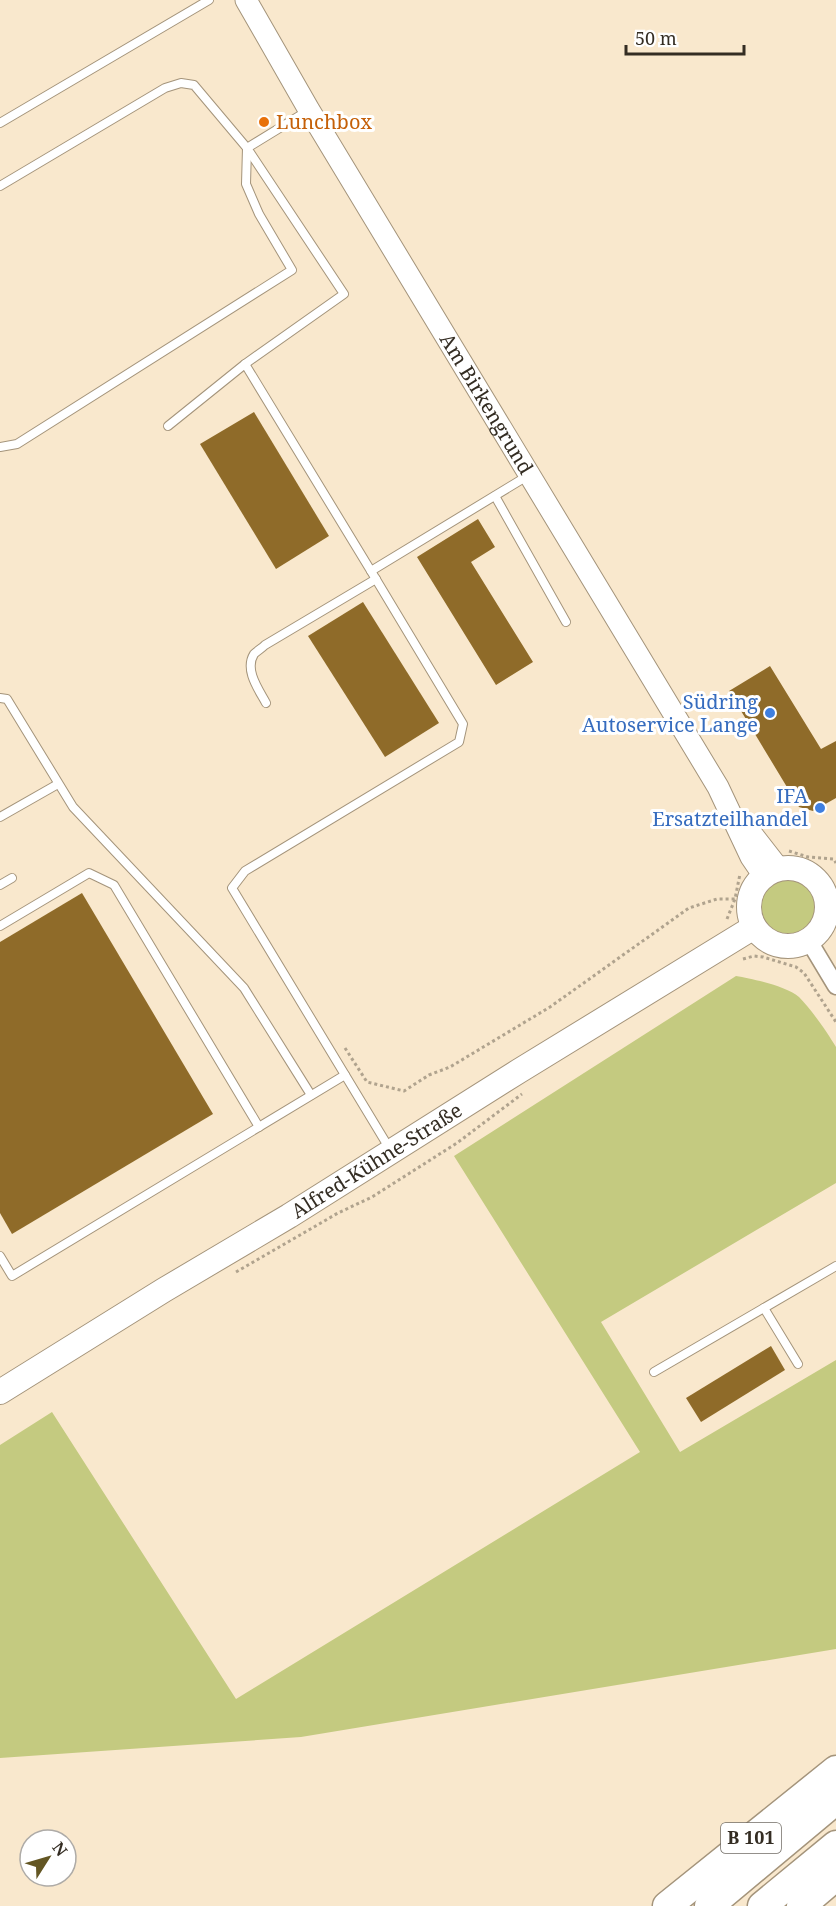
<svg xmlns="http://www.w3.org/2000/svg" width="836" height="1906" font-family="'Noto Serif',serif">
<style>
.green{fill:#c4ca80}
.building{fill:#8f6b29}
.lines{fill:none;stroke-linecap:round;stroke-linejoin:round}
.service-casing{stroke:#a4947b;stroke-width:10}
.minor-casing{stroke:#a4947b;stroke-width:19}
.tertiary-casing{stroke:#a4947b;stroke-width:23}
.secondary-casing{stroke:#a4947b;stroke-width:26}
.trunk-casing{stroke:#a4947b;stroke-width:31}
.path{stroke:#b0a38e;stroke-width:3;stroke-dasharray:3 3;stroke-linecap:butt}
.service{stroke:#fff;stroke-width:8}
.minor{stroke:#fff;stroke-width:16}
.tertiary{stroke:#fff;stroke-width:21}
.secondary{stroke:#fff;stroke-width:24}
.trunk{stroke:#fff;stroke-width:28}
.food-dot{fill:#e8710a;stroke:#fff;stroke-width:2}
.shop-dot{fill:#3f7fe0;stroke:#fff;stroke-width:2}
.labels{text-anchor:middle;stroke-width:6;stroke-linejoin:round;paint-order:stroke}
.shield{fill:#fff;stroke:#716c65;stroke-width:1.5}
.shield-label{font-size:18px;font-weight:bold;fill:#342d23}
.food-label{font-size:20px;fill:#c56008;stroke:#fff;text-anchor:start}
.street-label{font-size:20px;fill:#342d23;stroke:#fff}
.shop-label{font-size:20px;fill:#366cbe;stroke:#fff;text-anchor:end}
</style>
<rect width="100%" height="100%" fill="#f9e8cd"/>
<g class="green">
<circle cx="789" cy="907" r="31"/>
<path d="M736,976c17,3 50,10 63,21 12,12 28,35 37,50v136l-235,139 79,130 156,-92v289l-535,88 -301,21v-313l52,-33 184,287 404,-247 -186,-296z"/>
</g>
<g class="building">
<polygon points="254,412 329,536 276,569 200,444"/>
<polygon points="478,519 495,547 471,562 533,662 496,685 417,557"/>
<polygon points="363,602 439,723 385,757 308,636"/>
<polygon points="770,666 821,749 836,741 836,798 813,811 799,807 729,691"/>
<polygon points="82,893 213,1114 12,1234 0,1213 0,942"/>
<polygon points="771,1346 785,1370 701,1422 686,1398"/>
</g>
<g class="lines">
<defs>
<g id="service">
<polyline points="0,123 209,0"/>
<polyline points="0,186 165,88 181,83 194,85 247,148 246,184 259,214 292,270 17,444 0,447"/>
<polyline points="245,364 371,571"/>
<polyline points="168,426 245,364 344,294 247,148 309,110"/>
<polyline points="495,496 566,622"/>
<polyline points="0,698 7,699 73,807 244,988 311,1095"/>
<path d="M266,703c-7,-13 -22,-33 -12,-49 3,-3 8,-6 11,-9l111,-66"/>
<polyline points="0,817 58,784"/>
<polyline points="0,885 12,878"/>
<polyline points="0,926 89,873 114,885 259,1127"/>
<polyline points="391,1151 232,888 245,871 459,742 463,724 371,571 529,475"/>
<polyline points="0,1256 12,1276 345,1075"/>
<polyline points="764,1308 798,1364"/>
<polyline points="654,1372 836,1266"/>
</g>
<polyline id="minor" points="809,941 836,986"/>
<g id="tertiary">
<path id="s1" d="M246,0l63,110 409,677 33,70 13,19"/>
<polyline points="744,824 779,869"/>
</g>
<g id="secondary">
<circle cx="788" cy="907" r="39"/>
<path id="s2" d="M0,1392l164,-102 125,-74 230,-145 235,-144"/>
</g>
<g id="trunk">
<polyline points="667,1906 836,1770"/>
<polyline points="709,1906 836,1800"/>
<polyline points="762,1906 836,1845"/>
<polyline points="801,1906 836,1876"/>
</g>
</defs>
<use href="#service" class="service-casing"/>
<use href="#minor" class="minor-casing"/>
<use href="#tertiary" class="tertiary-casing"/>
<use href="#secondary" class="secondary-casing"/>
<use href="#trunk" class="trunk-casing"/>
<g class="path">
<polyline points="789,851 808,857 834,859 836,863"/>
<polyline points="727,919 735,899 740,874"/>
<polyline points="743,959 754,956 763,957 796,967 804,973 836,1022"/>
<polyline points="345,1048 367,1082 404,1091 429,1075 450,1067 550,1007 689,908 717,899 735,899"/>
<polyline points="236,1272 338,1213 372,1197 457,1143 522,1094"/>
</g>
<use href="#service" class="service"/>
<use href="#minor" class="minor"/>
<use href="#tertiary" class="tertiary"/>
<use href="#secondary" class="secondary"/>
<use href="#trunk" class="trunk"/>
</g>
<circle class="food-dot" cx="264" cy="122" r="6"/>
<g class="shop-dot">
<circle cx="770" cy="713" r="6"/>
<circle cx="820" cy="808" r="6"/>
</g>
<g class="labels">
<rect class="shield" x="721" y="1823" width="60" height="30" rx="4.5"/>
<g class="shield-label">
<text x="751" y="1844">B 101</text>
</g>
<g class="food-label">
<text x="276" y="129">Lunchbox</text>
</g>
<g class="street-label">
<text dy="7" stroke="none"><textPath href="#s1" startOffset="470">Am Birkengrund</textPath></text>
<text dy="7" stroke="none"><textPath href="#s2" startOffset="442">Alfred-Kühne-Straße</textPath></text>
</g>
<g class="shop-label">
<text x="758" y="709">Südring<tspan x="758" dy="23">Autoservice Lange</tspan></text>
<text x="808" y="803">IFA<tspan x="808" dy="23">Ersatzteilhandel</tspan></text>
</g>
</g>
<g transform="translate(48 1858) rotate(53)"><circle r="28" fill="#ffffff" stroke="#aeaba7" stroke-width="1.5"/>
<path d="M0-4.5L10 22L0 15L-10 22Z" fill="#635623"/>
<text y="-9" font-size="16" font-weight="bold" text-anchor="middle" fill="#342d23">N</text>
</g>
<path d="M626 45v9h118v-9" fill="none" stroke="#342d23" stroke-width="3"/>
<text x="635" y="45" font-size="18" fill="#342d23" stroke="#ffffff" stroke-width="4.5" paint-order="stroke">50 m</text>
</svg>
